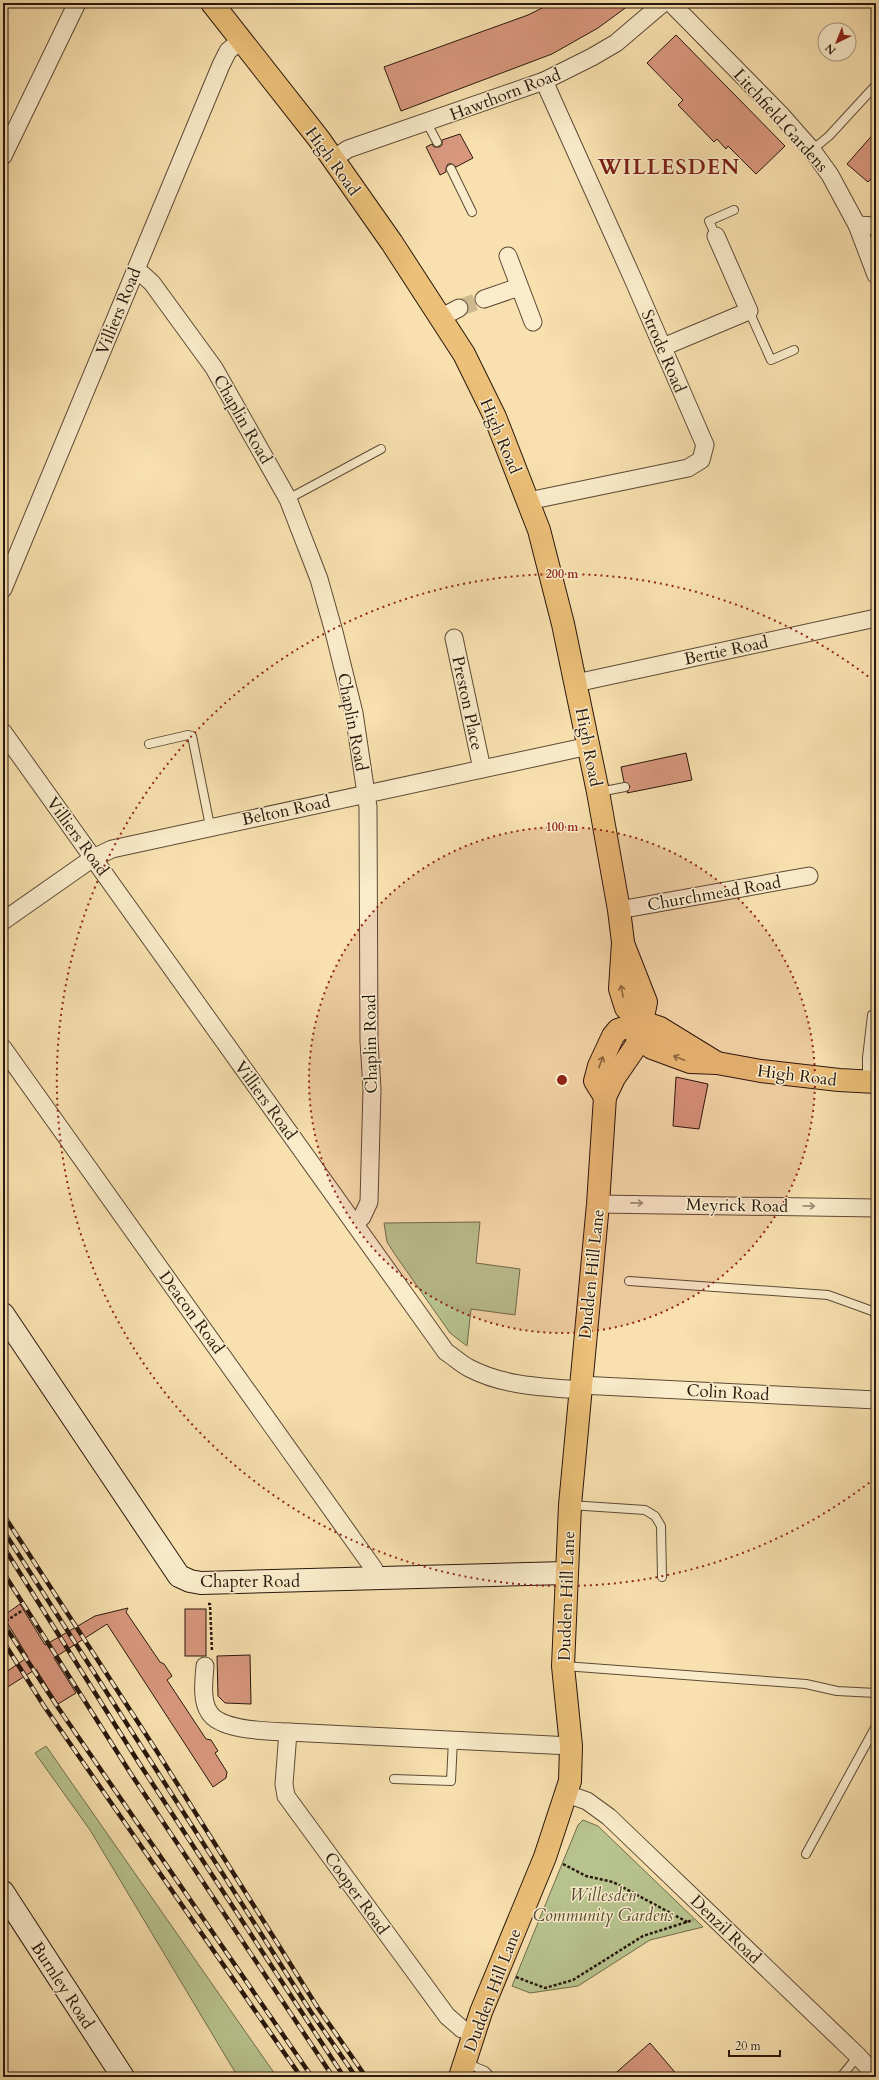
<svg xmlns="http://www.w3.org/2000/svg" width="879" height="2080" font-family="Cardo,serif">
<style>
.green{fill:#b8c48f;stroke:#706e4e}
.building{fill:#d9987e;stroke:#28170d}
.lines{fill:none;stroke-linecap:round;stroke-linejoin:round}
.street-tunnel{stroke:#ceb98f;stroke-width:17;stroke-dasharray:17 8;stroke-linecap:butt}
.lane-casing{stroke:#5c4a36;stroke-width:10}
.street-casing{stroke:#5c4a36;stroke-width:19}
.secondary-casing{stroke:#28170d;stroke-width:24}
.primary-casing{stroke:#28170d;stroke-width:24}
.path{stroke:#28170d;stroke-width:2.5;stroke-dasharray:3 2;stroke-linecap:butt}
.lane{stroke:#faeccb;stroke-width:8}
.street{stroke:#faeccb;stroke-width:17}
.secondary{stroke:#faeccb;stroke-width:22}
.primary{stroke:#ecc078;stroke-width:22}
.rail-casing{stroke:#28170d;stroke-width:4.5}
.rail{stroke:#faeccb;stroke-width:3;stroke-dasharray:9;stroke-linecap:butt}
.oneway{stroke:#8a6c42}
.oneway2{stroke:#9c8c76}
.ring{fill:none;stroke:#8f2418;stroke-width:2;stroke-dasharray:2 4}
.labels{text-anchor:middle;stroke-width:3;stroke-linejoin:round;paint-order:stroke}
.street-label{font-size:17px;fill:#28170d;stroke:#faeccb}
.park-label{font-size:17px;font-style:italic;fill:#534b34;stroke:#faeccb}
.district-label{font-size:21px;font-weight:bold;letter-spacing:1px;fill:#7a1f14;stroke:#faeccb}
.centre{fill:#8f2418;stroke:#faeccb;stroke-width:2}
.ring-label{font-size:12px;text-anchor:middle;font-weight:bold;fill:#8f2418;stroke:#faeccb;stroke-width:3;stroke-linejoin:round;paint-order:stroke}
</style>
<rect width="100%" height="100%" fill="#f8e1af"/>
<filter id="stains"><feTurbulence type="fractalNoise" baseFrequency=".005" numOctaves="4"/><feColorMatrix values="0 0 0 0 .2 0 0 0 0 .09 0 0 0 0 .02 0 0 0 .5 -.17"/></filter>
<radialGradient id="worn" r=".72"><stop offset=".6" stop-color="#630" stop-opacity="0"/><stop offset="1" stop-color="#630" stop-opacity=".3"/></radialGradient>
<g class="green">
<polygon points="480,1222 476,1263 520,1269 515,1315 471,1309 467,1346 450,1333 394,1253 387,1242 384,1223"/>
<polygon points="46,1746 277,2077 238,2077 90,1830 35,1753"/>
<polygon points="583,1820 598,1826 703,1927 650,1940 578,1986 530,1993 512,1986 578,1825"/>
</g>
<g class="building">
<polygon points="552,3 632,3 598,28 552,54 401,111 384,67 528,15"/>
<polygon points="676,35 785,146 756,174 728,146 726,149 717,139 714,142 678,105 683,100 647,63"/>
<polygon points="876,131 876,173 868,182 847,164"/>
<polygon points="460,134 473,158 456,167 452,164 448,164 446,168 446,172 440,175 426,147 432,144 434,147 439,147 442,145 442,140"/>
<polygon points="686,753 692,780 627,793 630,786 624,782 621,767"/>
<polygon points="676,1077 708,1084 699,1129 673,1126"/>
<polygon points="20,1604 45,1645 95,1616 128,1608 126,1612 160,1662 164,1664 172,1676 167,1680 206,1739 211,1740 218,1751 215,1753 227,1772 226,1778 213,1787 107,1624 54,1658 76,1693 58,1704 36,1669 3,1690 3,1674 28,1657 3,1616"/>
<rect x="185" y="1609" width="21" height="47"/>
<polygon points="250,1655 251,1704 225,1703 218,1696 217,1656"/>
<polygon points="650,2043 679,2077 611,2077"/>
</g>
<g class="lines">
<polyline class="street-tunnel" points="459,308 484,299"/>
<defs>
<g id="lane">
<polyline points="427,123 437,142"/>
<polyline points="812,150 829,136 876,85"/>
<polyline points="451,169 472,212"/>
<polyline points="716,236 709,221 734,210"/>
<polyline points="749,311 771,360 794,350"/>
<polyline points="288,499 381,449"/>
<polyline points="149,744 188,735 192,736 210,826"/>
<polyline points="599,792 625,787"/>
<polyline points="867,1081 867,1058 872,1015 876,1015"/>
<polyline points="629,1281 828,1295 875,1312 876,1322"/>
<polyline points="570,1505 645,1510 655,1516 661,1526 662,1577"/>
<polyline points="564,1666 806,1684 837,1691 876,1693"/>
<polyline points="394,1779 451,1781 453,1740"/>
<polyline points="806,1854 876,1726"/>
<polyline points="466,2063 485,2071 491,2077"/>
<polyline points="841,2077 858,2056"/>
</g>
<g id="street">
<polyline points="671,3 782,116 812,150 830,175 857,225 876,275"/>
<polyline points="3,156 77,3"/>
<polyline points="333,159 348,149 544,81 592,57 616,43 663,3"/>
<polyline points="857,225 876,226"/>
<polyline points="508,256 533,322"/>
<polyline points="135,272 142,274 152,283 214,368 288,499 319,579 334,632 354,713 368,807 369,1041 372,1089 369,1202 362,1217 354,1223"/>
<polyline points="484,299 519,287"/>
<polyline points="442,317 459,308"/>
<polyline points="663,347 749,311 716,236"/>
<polyline points="528,501 688,468 701,460 705,445 633,279 544,81"/>
<polyline points="3,589 221,65 228,51 241,40"/>
<polyline points="454,638 482,769"/>
<polyline points="576,683 876,618"/>
<path d="M3,732l443,620c8,5 15,12 23,16 34,18 73,19 111,22"/>
<polyline points="619,910 809,876"/>
<polyline points="3,921 93,858 112,849 589,746"/>
<polyline points="3,1048 374,1569 374,1579"/>
<polyline points="598,1204 876,1208"/>
<polyline points="580,1385 876,1400"/>
<path d="M205,1666c-1,14 -4,34 4,46 11,19 59,19 79,20"/>
<polyline points="567,1794 587,1801 609,1817 858,2056 876,2076"/>
<polyline points="474,2033 462,2029 447,2016 286,1796 284,1784 288,1732 571,1746"/>
</g>
<g id="secondary">
<polyline points="3,1314 179,1576 190,1581 201,1583 566,1573"/>
<polyline points="3,1892 123,2077"/>
</g>
<g id="primary">
<polyline points="212,3 319,139 392,243 464,354 495,417 539,530 563,624 598,792 619,910 623,942 620,989 626,1008 642,1022 660,1028 717,1063"/>
<polyline points="624,946 646,1002 642,1022 648,1045 652,1048 690,1062 717,1063 761,1071 839,1080 876,1082"/>
<polyline points="605,1097 595,1081 599,1066 613,1036 618,1030 642,1022"/>
<polyline points="460,2077 481,2012 545,1857 570,1781 571,1746 563,1666 570,1505 598,1204 605,1097 614,1078 636,1046 642,1022"/>
</g>
</defs>
<use href="#lane" class="lane-casing"/>
<use href="#street" class="street-casing"/>
<use href="#secondary" class="secondary-casing"/>
<use href="#primary" class="primary-casing"/>
<g class="path">
<polyline points="208,1604 210,1604 212,1652"/>
<polyline points="6,1621 23,1610"/>
<polyline points="563,1864 586,1876 613,1882 689,1923"/>
<polyline points="516,1977 545,1988 573,1980 643,1936 693,1920"/>
</g>
<use href="#lane" class="lane"/>
<use href="#street" class="street"/>
<use href="#secondary" class="secondary"/>
<use href="#primary" class="primary"/>
<defs>
<g id="rail">
<polyline points="3,1514 156,1750 318,2008 366,2077"/>
<polyline points="3,1530 311,2012 356,2077"/>
<polyline points="3,1546 139,1763 344,2077"/>
<polyline points="3,1572 131,1774 333,2077"/>
<polyline points="3,1623 57,1706 312,2077"/>
<polyline points="3,1641 44,1706 301,2077"/>
</g>
</defs>
<use href="#rail" class="rail-casing"/>
<use href="#rail" class="rail"/>
</g>
<defs><path id="oneway-shaft" d="M-6 0H5M1.5-3L5.5 0L1.5 3" fill="none" stroke-width="1.6" stroke-linecap="round" stroke-linejoin="round"/></defs>
<g class="oneway">
<use href="#oneway-shaft" transform="translate(622 991) rotate(-101)"/>
<use href="#oneway-shaft" transform="translate(679 1058) rotate(-158)"/>
<use href="#oneway-shaft" transform="translate(601 1062) rotate(-69)"/>
</g>
<g class="oneway2">
<use href="#oneway-shaft" transform="translate(637 1203) rotate(1)"/>
<use href="#oneway-shaft" transform="translate(809 1206) rotate(1)"/>
</g>
<circle cx="562" cy="1080" r="253" fill="#8f2418" fill-opacity=".12"/>
<g class="ring">
<circle cx="562" cy="1080" r="253"/>
<path d="M874 1479A506 506 0 1 1 874 681"/>
</g>
<g class="labels">
<g class="street-label">
<text transform="translate(505 94) rotate(-21)" y="6">Hawthorn Road</text>
<text transform="translate(781 120) rotate(48)" y="6">Litchfield Gardens</text>
<text transform="translate(333 161) rotate(54)" y="6">High Road</text>
<text transform="translate(118 311) rotate(-68)" y="6">Villiers Road</text>
<text transform="translate(664 351) rotate(67)" y="6">Strode Road</text>
<text transform="translate(243 419) rotate(60)" y="6">Chaplin Road</text>
<text transform="translate(501 436) rotate(67)" y="6">High Road</text>
<text transform="translate(726 650) rotate(-12)" y="6">Bertie Road</text>
<text transform="translate(468 703) rotate(78)" y="6">Preston Place</text>
<text transform="translate(353 722) rotate(79)" y="6">Chaplin Road</text>
<text transform="translate(589 747) rotate(79)" y="6">High Road</text>
<text transform="translate(286 810) rotate(-12)" y="6">Belton Road</text>
<text transform="translate(78 836) rotate(54)" y="6">Villiers Road</text>
<text transform="translate(714 893) rotate(-10)" y="6">Churchmead Road</text>
<text transform="translate(370 1044) rotate(-91)" y="6">Chaplin Road</text>
<text transform="translate(797 1075) rotate(7)" y="6">High Road</text>
<text transform="translate(266 1100) rotate(54)" y="6">Villiers Road</text>
<text transform="translate(737 1205) rotate(1)" y="6">Meyrick Road</text>
<text transform="translate(591 1274) rotate(-84)" y="6">Dudden Hill Lane</text>
<text transform="translate(192 1312) rotate(54)" y="6">Deacon Road</text>
<text transform="translate(728 1392) rotate(3)" y="6">Colin Road</text>
<text x="250" y="1587">Chapter Road</text>
<text transform="translate(566 1596) rotate(-88)" y="6">Dudden Hill Lane</text>
<text transform="translate(357 1893) rotate(54)" y="6">Cooper Road</text>
<text transform="translate(726 1929) rotate(44)" y="6">Denzil Road</text>
<text transform="translate(63 1985) rotate(57)" y="6">Burnley Road</text>
<text transform="translate(492 1990) rotate(-69)" y="6">Dudden Hill Lane</text>
</g>
<g class="park-label">
<text x="603" y="1901">Willesden<tspan x="603" dy="20">Community Gardens</tspan></text>
</g>
<g class="district-label">
<text x="669" y="174">WILLESDEN</text>
</g>
</g>
<circle cx="562" cy="1080" r="6" class="centre"/>
<g class="ring-label">
<text x="562" y="578">200 m</text>
<text x="562" y="831">100 m</text>
</g>
<rect width="879" height="2080" fill="none" stroke="#f8e1af" stroke-width="16"/>
<rect x="4" y="4" width="871" height="2072" fill="none" stroke="#28170d" stroke-width="2"/>
<rect x="8" y="8" width="863" height="2064" fill="none" stroke="#28170d"/>
<g transform="translate(837 42) rotate(223)"><circle r="19" fill="#faeccb" stroke="#a6977f"/>
<path d="M0-3L7 15L0 10L-7 15Z" fill="#8f2418"/>
<text y="-6" font-size="11" font-weight="bold" text-anchor="middle" fill="#28170d">N</text>
</g>
<path d="M729 2050v6h51v-6" fill="none" stroke="#28170d" stroke-width="2"/>
<text x="735" y="2050" font-size="12" fill="#28170d" stroke="#faeccb" stroke-width="3" paint-order="stroke">20 m</text>
<rect width="100%" height="100%" filter="url(#stains)"/>
<rect width="100%" height="100%" fill="url(#worn)"/>
</svg>
